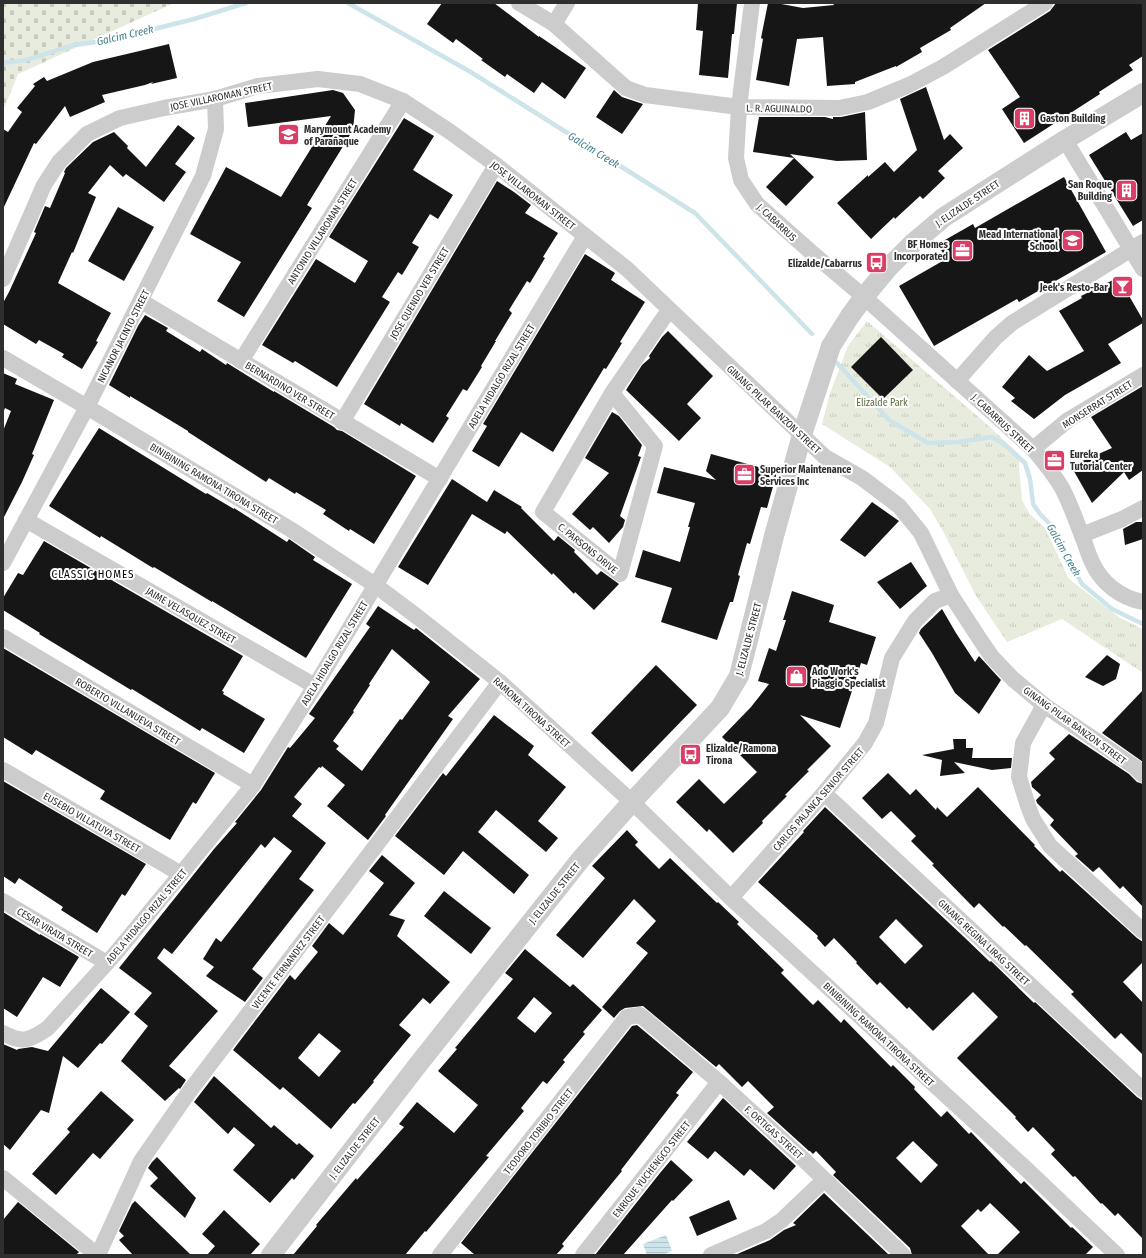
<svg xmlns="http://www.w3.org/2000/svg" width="1146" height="1258" font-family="'Fira Sans Condensed',sans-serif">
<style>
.cemetery{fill:url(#cemetery-stones)}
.park{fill:url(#park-tufts)}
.water{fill:url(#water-rules)}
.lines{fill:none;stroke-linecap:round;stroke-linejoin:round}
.stream{stroke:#cce4ea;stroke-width:4.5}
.building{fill:#161616;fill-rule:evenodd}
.minor{stroke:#ccc;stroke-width:16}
.tertiary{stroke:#ccc;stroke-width:20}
.labels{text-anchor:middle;stroke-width:4;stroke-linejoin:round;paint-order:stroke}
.street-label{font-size:10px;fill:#2f2f2f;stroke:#fff}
.poi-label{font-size:10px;font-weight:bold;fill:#2f2f2f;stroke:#fff;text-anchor:start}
.park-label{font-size:10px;fill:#5a693f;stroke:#fff}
.water-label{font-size:11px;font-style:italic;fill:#427e8d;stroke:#fff}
.neighbourhood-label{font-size:11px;letter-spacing:1px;fill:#000;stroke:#fff}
</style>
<defs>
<pattern id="cemetery-stones" width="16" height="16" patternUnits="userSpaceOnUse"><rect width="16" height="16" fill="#e8ecde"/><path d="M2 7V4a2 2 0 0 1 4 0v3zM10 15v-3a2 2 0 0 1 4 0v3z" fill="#c7cbbf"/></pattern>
<pattern id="park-tufts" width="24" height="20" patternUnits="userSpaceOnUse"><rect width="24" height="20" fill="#e8ecde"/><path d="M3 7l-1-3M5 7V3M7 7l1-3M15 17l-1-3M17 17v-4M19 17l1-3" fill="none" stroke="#c7cbbf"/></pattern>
<pattern id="water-rules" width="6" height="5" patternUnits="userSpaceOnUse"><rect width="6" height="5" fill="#cce4ea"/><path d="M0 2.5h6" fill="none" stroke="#b0c4c9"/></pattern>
</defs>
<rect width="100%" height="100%" fill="#fff"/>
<polygon class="cemetery" points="3,3 174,3 18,74 3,111"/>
<polygon class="park" points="867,321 982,420 1020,455 1019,466 1022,500 1029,513 1045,528 1069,579 1120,618 1143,629 1143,673 1062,619 1007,642 976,596 944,533 930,509 890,467 822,424 830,393 848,346"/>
<polygon class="water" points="666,1235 672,1251 662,1255 647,1255 643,1244"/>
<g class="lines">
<g class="stream">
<polyline points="348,3 469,71 695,213 812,334"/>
<polyline points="3,63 26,60 74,45 110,40 194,19 246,3"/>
<polyline points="837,363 889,420 928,443 959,442 992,437 1004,444 1025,463 1030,479 1033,504 1040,514 1052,526 1069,561 1082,584 1112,609 1143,624"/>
</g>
</g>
<g class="building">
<polygon points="442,3 494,3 539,37 539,36 586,68 565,99 542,82 534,93 507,74 505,77 481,60 483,59 456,39 453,43 427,24"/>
<polygon points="698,3 737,3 734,34 732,34 728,78 699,75 703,31 696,30"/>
<polygon points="768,3 776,3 803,8 834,5 833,3 986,3 950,28 951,30 920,48 922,52 896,67 896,66 855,82 855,84 827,86 823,37 797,39 789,86 756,80 763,39 761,38"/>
<polygon points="1056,3 1143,3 1143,56 1129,65 1133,70 1099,92 1100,94 1024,143 1002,109 1020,97 988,50 1050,11"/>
<polygon points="169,44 177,78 151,84 153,82 145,85 102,95 105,102 70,117 65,106 36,144 34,143 3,209 3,129 8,132 22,112 17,108 35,86 33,84 44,77 47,81 93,62"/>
<polygon points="926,87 944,140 950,134 963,148 938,171 945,178 923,199 920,196 895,219 894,217 871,239 837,203 868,175 868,177 885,162 894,172 917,150 900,99"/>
<polygon points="333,90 343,93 355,110 353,130 307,205 312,208 244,317 217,301 241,262 190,234 226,167 281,197 331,116 248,127 245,103"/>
<polygon points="614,90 622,97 643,104 622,134 596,117"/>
<polygon points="865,112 867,160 837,161 790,154 814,177 786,206 766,187 794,158 753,152 759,117 825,117 833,119 833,117 841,117"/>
<polygon points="404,118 434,136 413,170 453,195 438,219 430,214 412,243 419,247 402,275 398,272 382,297 390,302 337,387 295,361 293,363 262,345 316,259 355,283 368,261 329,237"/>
<polygon points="178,125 195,138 175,164 186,172 164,202 126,174 123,177 110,165 88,193 96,197 73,253 72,252 58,283 111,313 96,341 98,342 82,369 62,357 64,354 39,340 36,344 3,324 3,303 9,292 36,233 34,232 45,206 50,208 65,173 64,172 66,168 93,142 114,132 128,146 127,148 146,167"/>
<polygon points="1126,132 1131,140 1143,133 1143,220 1133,226 1089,155"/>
<polygon points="1064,177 1106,252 1019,302 1017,299 934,346 899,286 946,259 938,244 973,224 975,228"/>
<polygon points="497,181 514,192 531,205 525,213 558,233 543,257 545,258 530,283 527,281 509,310 512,313 495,341 496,341 481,366 482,367 467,391 463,389 446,416 449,418 433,443 401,423 400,426 364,404"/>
<polygon points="118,207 154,227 124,281 88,261"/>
<polygon points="585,254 615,273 611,280 645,302 620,342 622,343 606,369 604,368 553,452 521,432 499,467 472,451 487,426 483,424"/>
<polygon points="1121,276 1129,294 1128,294 1143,320 1143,323 1108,344 1121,363 1065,395 1034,419 1011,401 1015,398 1002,387 1029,355 1047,371 1084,351 1059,311 1082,298 1081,296"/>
<polygon points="145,315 168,328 166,331 200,352 202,349 226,365 227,363 274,392 274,391 334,427 337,430 342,431 416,476 374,544 350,529 349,531 323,514 326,510 296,492 295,494 269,478 266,482 216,450 188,432 188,431 130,396 130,398 109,385 138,326"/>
<polygon points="668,331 713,376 687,404 701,418 679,441 626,390 642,365 650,358 649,356 662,337"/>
<polygon points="881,337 913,370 883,399 851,367"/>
<polygon points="3,373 17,379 15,384 54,400 32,454 34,455 22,482 3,519 3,431 11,411 5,408 3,413"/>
<polygon points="1143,386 1143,470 1129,480 1124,472 1092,503 1071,466 1112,448 1091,417"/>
<polygon points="612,412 619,416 642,445 638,456 641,457 620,516 625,520 623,527 609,543 593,527 590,530 572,514 609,473 585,458"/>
<polygon points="99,428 206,494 207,493 234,509 234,508 287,542 289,539 315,557 313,560 352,584 306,658 212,601 212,602 154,567 153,568 101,536 100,538 49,506"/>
<polygon points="711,454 777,472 767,508 761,507 750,544 747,543 738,575 740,576 733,602 730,602 717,640 661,622 672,588 635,577 643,550 680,562 690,527 688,527 695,503 657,493 664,467 716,480 706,471"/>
<polygon points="452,479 487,502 494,490 522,507 521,508 554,541 558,536 575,550 574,552 597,575 601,571 619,584 594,610 575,592 574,594 553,573 552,575 507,531 505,534 472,514 428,585 398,567"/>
<polygon points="872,502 899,521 865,557 840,540"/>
<polygon points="1136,522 1143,522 1143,539 1125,545 1123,529"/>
<polygon points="44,541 243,656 222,691 224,692 223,694 265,719 244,753 202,728 200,731 132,689 131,690 39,634 40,633 3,610 3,598 18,573 23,575"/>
<polygon points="911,562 927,586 900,609 877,582"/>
<polygon points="792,591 834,605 829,622 876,637 867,665 861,663 840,728 800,715 831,746 807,770 809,771 785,795 787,796 762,821 763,823 733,853 709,829 707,832 676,802 699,779 724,804 757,772 722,737 751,707 769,684 758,681 769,648 776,651 786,620 783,620"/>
<path d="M378,606l36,24 2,-2 64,51 -32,37 5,3 -68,96 1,1 -18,24 -41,-34 18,-21 -23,-19 -1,2 -2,-1 -25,30 8,7 -10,12 34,27 -27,36 15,11 -62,79 11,9 -18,24 -39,-26 8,-9 -11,-8 13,-21 5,4 71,-91 -18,-14 -9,11 -4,-4 -8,10 -81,100 -8,-6 -7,10 61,53 -49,55 17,14 -6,9 -1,-1 -14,13 -44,-40 27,-35 -14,-12 18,-21 -33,-25 95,-119 23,-26 -2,-1 26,-32 27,-43 2,1 25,-30 -6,-4 61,-87 -4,-3zM392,649l38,33 -28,38 -2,-1 -38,52 -26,-22 3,-3 -6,-5 21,-29 -1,-1 17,-26 -1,-1z"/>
<polygon points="942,609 956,633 975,662 979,656 1001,680 979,714 955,693 932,653 919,633 921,629"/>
<polygon points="3,648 215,773 196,804 193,802 170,840 100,799 105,791 36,750 32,755 3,737"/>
<polygon points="1107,655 1120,664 1116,679 1103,686 1085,677"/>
<polygon points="656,665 697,705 632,772 591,733"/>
<polygon points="1143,690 1143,762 1102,733"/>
<polygon points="494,715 534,746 528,755 566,787 538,821 558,838 546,852 496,810 478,832 529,875 514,894 463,851 444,875 395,836 443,773 446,776"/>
<polygon points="1069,734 1129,774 1137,782 1143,784 1143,907 1123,886 1120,889 1099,867 1093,872 1075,856 1078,854 1050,825 1054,820 1037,803 1036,800 1041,795 1032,787 1031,782 1055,759 1049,753"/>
<polygon points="953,739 966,739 966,748 973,748 972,758 1012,758 1011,768 992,770 954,762 965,773 940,776 942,760 922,755 954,749"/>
<polygon points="888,773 910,795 916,789 936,810 937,807 947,817 978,787 1035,845 1034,846 1060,872 1062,870 1137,938 1143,942 1143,962 1123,982 1143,1003 1143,1055 1121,1033 1115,1039 1071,994 1074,992 1026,945 1025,946 1004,926 1003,927 979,903 974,908 932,865 934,864 911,841 916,836 891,811 882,819 862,798"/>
<polygon points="3,781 146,864 125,896 122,894 97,933 61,910 63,907 19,878 15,884 3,876"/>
<path d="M825,807l139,130 26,25 1,-1 43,42 1,-1 102,95 6,4v138l-25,-26 -3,3 -13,-13 -1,1 -26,-28 -2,1 -22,-23 4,-4 -22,-23 -5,5 -13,-14 1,-1 -59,-59 41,-41 -25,-25 -40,39 -24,-24 -2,2 -27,-27 -3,3 -21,-22 1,-1 -23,-24 -9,9 -8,-9 1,-2 -60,-54 46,-50 -1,-1zM896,919l27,27 -18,18 -26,-27z"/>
<path d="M627,830l11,12 -3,3 24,24 11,-11 47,45 1,-1 21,20 -2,2 47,46 -3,3 32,32 5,-5 23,23 3,-4 47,48 2,-2 22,22 -1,2 27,28 6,-6 22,23 2,-2 50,52 3,-3 47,47 1,-1 21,20 -8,8h-88l23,-23 -30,-29 -9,9 -3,-3 -17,17 28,29h-77l-2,-7 -77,-73 3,-3 -20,-21 -3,3 -3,-3h-1l-42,-38 7,-6 -26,-26 -6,6 -23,-23 -3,3 -73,-61 -18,2 -5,3 -6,7 -12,-11 46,-54 -12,-10 20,-22 -22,-22 -51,59 -27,-23 49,-57 -13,-12zM913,1141l25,24 -17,18 -25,-25z"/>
<path d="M382,855l33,28 -26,32 16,5 -8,16 53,46 -20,22 -7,-6 -24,27 12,10 -38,46 1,1 -19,22 -2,-1 -22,26 -48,-42 -3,3 -47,-40 57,-75 5,5 23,-28 -6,-6 17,-23 14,12 41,-52 -15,-12zM319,1033l22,18 -22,26 -21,-19z"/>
<polygon points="444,891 491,928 471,954 424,916"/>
<polygon points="3,912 40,935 40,934 79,957 60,987 43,977 17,1017 3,1008"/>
<path d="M525,949l45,38 3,-3 29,26 -19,22 2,2 -22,26 2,2 -18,22 -4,-3 -22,27 3,3 -38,45 3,1 -63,75 -1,-1 -20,24h-112l24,-29 -1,-1 40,-47 1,2 47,-53 -5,-3 18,-22 37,31 24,-28 -40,-34 19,-22 -2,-1 58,-69 -8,-6zM534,997l18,16 -17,20 -18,-15z"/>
<polygon points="101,988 130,1012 102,1044 100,1043 78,1068 63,1056 49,1113 41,1110 10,1150 3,1144 3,1044 17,1050 18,1049 32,1047 48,1051"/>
<polygon points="637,1025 693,1072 676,1093 679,1095 621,1170 622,1171 562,1244 564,1246 556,1255 475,1255 461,1243 632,1026"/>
<polygon points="214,1076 271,1128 274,1125 297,1145 299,1143 314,1156 294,1180 292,1178 270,1203 233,1170 255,1145 234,1127 228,1134 194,1102"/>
<polygon points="101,1091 134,1120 100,1159 93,1153 56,1195 32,1174 70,1132 67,1129"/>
<polygon points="723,1098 796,1166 774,1190 750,1169 744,1176 715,1151 708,1159 687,1142"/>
<polygon points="157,1157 196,1198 185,1218 150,1186 158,1178 148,1168 152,1162"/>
<polygon points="671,1160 693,1180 673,1201 672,1200 623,1255 595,1255 660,1173"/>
<polygon points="824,1193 889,1255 735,1255 770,1240 784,1230 796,1225 793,1223"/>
<polygon points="729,1200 737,1219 697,1236 689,1217"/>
<polygon points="135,1201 191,1255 133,1255 119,1240 124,1236 119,1231 132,1204"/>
<polygon points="18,1202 79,1252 76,1255 3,1255 3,1220"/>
<polygon points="224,1210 260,1244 250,1255 207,1255 215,1246 202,1234"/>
</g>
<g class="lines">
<g class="minor">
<polyline points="519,3 554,24 626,88 645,95 739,107 839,108 868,102 909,85 943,67 1045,3"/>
<path d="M752,3l-13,104 -3,51 5,22 16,24 54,48 53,45 169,152c10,12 21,25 29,39 8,15 14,32 20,48 4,9 6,18 10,26 9,21 29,36 51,40"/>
<polyline points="554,24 567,3"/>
<polyline points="1065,140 1143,269"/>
<polyline points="3,279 44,185 59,162 87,134 120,118 164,108 215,99 258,86 318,79 360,84 403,101 449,131 496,165 627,269 825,457 862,478 899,506 921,533 951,595 981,641 992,657 1013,679 1044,705 1135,767 1143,775"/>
<polyline points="141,301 440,479"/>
<polyline points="3,358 87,407 290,529 375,585 419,618 500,682 632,802 731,898 1023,1166 1117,1255"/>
<polyline points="241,361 403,101"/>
<polyline points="957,381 996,337 1012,323 1143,242"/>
<polyline points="612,393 655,446 620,574 543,512 612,393 669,310"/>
<polyline points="342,422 496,165"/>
<polyline points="1033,449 1068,420 1143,375"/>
<polyline points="26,520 315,686"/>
<polyline points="1082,535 1122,519 1143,508"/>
<polyline points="3,563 87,407 203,176 216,129 215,99"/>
<polyline points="3,637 253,785"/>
<polyline points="1044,705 1023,743 1019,777 1028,806 1033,819 1050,846 1143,931"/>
<polyline points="3,770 181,874"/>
<polyline points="824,793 1143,1090"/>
<polyline points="731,898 824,793 865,743 876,723 892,658 915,621 935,601 951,595"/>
<polyline points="3,901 107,963"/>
<path d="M3,1033c19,11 28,7 45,-5l67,-74 66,-80 72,-89 62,-99 270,-450"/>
<polyline points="3,1178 97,1255"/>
<polyline points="98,1255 141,1161 189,1092 500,682"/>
<polyline points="440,1255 627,1017 640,1015 719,1082 801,1157 903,1255"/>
<polyline points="583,1255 719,1082"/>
<polyline points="711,1255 766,1231 782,1220 824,1180"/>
</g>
<polyline class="tertiary" points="271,1255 417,1066 581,859 632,802 720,708 739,676 774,536 802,435 831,346 850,316 864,297 888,268 912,244 944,217 1065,140 1143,93"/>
</g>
<defs>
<symbol id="building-square" viewBox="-11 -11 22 22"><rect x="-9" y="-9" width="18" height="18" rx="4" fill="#db3d66" stroke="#fff"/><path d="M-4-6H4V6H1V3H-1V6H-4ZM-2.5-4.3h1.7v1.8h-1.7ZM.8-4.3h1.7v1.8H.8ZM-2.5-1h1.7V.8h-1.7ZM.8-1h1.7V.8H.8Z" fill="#fff"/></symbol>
<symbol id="school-square" viewBox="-11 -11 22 22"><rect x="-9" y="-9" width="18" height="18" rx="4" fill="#db3d66" stroke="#fff"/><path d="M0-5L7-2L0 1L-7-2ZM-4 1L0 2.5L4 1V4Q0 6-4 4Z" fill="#fff"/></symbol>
<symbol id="office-square" viewBox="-11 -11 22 22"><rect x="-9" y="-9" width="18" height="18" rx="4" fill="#db3d66" stroke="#fff"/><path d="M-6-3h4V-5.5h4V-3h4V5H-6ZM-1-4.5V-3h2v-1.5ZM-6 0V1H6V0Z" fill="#fff"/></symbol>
<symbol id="bus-square" viewBox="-11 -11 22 22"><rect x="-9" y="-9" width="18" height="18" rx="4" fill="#db3d66" stroke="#fff"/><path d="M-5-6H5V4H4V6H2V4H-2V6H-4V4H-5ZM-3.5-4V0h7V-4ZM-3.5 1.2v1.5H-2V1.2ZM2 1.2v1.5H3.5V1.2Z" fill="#fff"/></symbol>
<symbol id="bar-square" viewBox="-11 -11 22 22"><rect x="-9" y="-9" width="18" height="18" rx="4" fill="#db3d66" stroke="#fff"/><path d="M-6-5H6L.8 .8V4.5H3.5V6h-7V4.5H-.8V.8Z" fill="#fff"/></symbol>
<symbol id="shop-square" viewBox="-11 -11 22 22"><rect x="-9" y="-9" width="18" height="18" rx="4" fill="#db3d66" stroke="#fff"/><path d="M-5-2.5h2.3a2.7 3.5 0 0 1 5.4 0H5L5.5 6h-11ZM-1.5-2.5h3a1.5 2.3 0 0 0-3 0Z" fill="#fff"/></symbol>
</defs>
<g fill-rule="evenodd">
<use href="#building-square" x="1012" y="106" width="25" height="25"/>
<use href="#school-square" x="276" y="122" width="25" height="25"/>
<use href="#building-square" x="1114" y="178" width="25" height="25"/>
<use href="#school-square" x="1060" y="228" width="25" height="25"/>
<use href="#office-square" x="950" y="238" width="25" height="25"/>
<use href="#bus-square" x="864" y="250" width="25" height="25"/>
<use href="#bar-square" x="1110" y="274" width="25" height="25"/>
<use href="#office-square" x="1042" y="448" width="25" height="25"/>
<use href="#office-square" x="732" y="462" width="25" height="25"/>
<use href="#shop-square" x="784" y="664" width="25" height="25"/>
<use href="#bus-square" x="678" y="742" width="25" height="25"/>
</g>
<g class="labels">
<g class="street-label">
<text transform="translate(221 96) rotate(-12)" y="4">JOSE VILLAROMAN STREET</text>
<text transform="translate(779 108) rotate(1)" y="4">L. R. AGUINALDO</text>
<text transform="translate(533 195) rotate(38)" y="4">JOSE VILLAROMAN STREET</text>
<text transform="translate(967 203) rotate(-34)" y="4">J. ELIZALDE STREET</text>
<text transform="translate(777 222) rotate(43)" y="4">J. CABARRUS</text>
<text transform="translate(322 231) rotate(-58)" y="4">ANTONIO VILLAROMAN STREET</text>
<text transform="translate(419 293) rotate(-59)" y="4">JOSE QUENDO VER STREET</text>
<text transform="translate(123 336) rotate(-63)" y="4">NICANOR JACINTO STREET</text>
<text transform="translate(501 376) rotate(-59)" y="4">ADELA HIDALGO RIZAL STREET</text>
<text transform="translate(290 390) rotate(31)" y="4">BERNARDINO VER STREET</text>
<text transform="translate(1097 404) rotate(-32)" y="4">MONSERRAT STREET</text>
<text transform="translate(774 409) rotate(43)" y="4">GINANG PILAR BANZON STREET</text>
<text transform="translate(1003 423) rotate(43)" y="4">J. CABARRUS STREET</text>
<text transform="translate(214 483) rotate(31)" y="4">BINIBINING RAMONA TIRONA STREET</text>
<text transform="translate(588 548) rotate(39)" y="4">C. PARSONS DRIVE</text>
<text transform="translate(191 615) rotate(30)" y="4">JAIME VELASQUEZ STREET</text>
<text transform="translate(748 639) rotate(-75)" y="4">J. ELIZALDE STREET</text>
<text transform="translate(334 653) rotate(-59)" y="4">ADELA HIDALGO RIZAL STREET</text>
<text transform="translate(128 711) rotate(31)" y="4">ROBERTO VILLANUEVA STREET</text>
<text transform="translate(532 712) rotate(42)" y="4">RAMONA TIRONA STREET</text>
<text transform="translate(1075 725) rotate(36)" y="4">GINANG PILAR BANZON STREET</text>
<text transform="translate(818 799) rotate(-49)" y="4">CARLOS PALANCA SENIOR STREET</text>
<text transform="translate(92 822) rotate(30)" y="4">EUSEBIO VILLATUYA STREET</text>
<text transform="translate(554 893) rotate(-51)" y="4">J. ELIZALDE STREET</text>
<text transform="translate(146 916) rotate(-50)" y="4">ADELA HIDALGO RIZAL STREET</text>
<text transform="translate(55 932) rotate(31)" y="4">CESAR VIRATA STREET</text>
<text transform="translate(984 942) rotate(43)" y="4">GINANG REGINA LIRAG STREET</text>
<text transform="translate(288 962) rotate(-53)" y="4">VICENTE FERNANDEZ STREET</text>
<text transform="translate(879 1034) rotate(43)" y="4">BINIBINING RAMONA TIRONA STREET</text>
<text transform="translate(538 1131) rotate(-52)" y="4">TEODORO TORIBIO STREET</text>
<text transform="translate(774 1132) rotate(42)" y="4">F. ORTIGAS STREET</text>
<text transform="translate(354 1148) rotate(-52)" y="4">J. ELIZALDE STREET</text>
<text transform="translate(651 1169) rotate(-52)" y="4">ENRIQUE YUCHENGCO STREET</text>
</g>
<g class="poi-label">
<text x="1040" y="122">Gaston Building</text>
<text x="304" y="133">Marymount Academy<tspan x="304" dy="12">of Parañaque</tspan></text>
<text x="1112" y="188" text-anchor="end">San Roque<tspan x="1112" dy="12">Building</tspan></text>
<text x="1058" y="238" text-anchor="end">Mead International<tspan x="1058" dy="12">School</tspan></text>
<text x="948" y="248" text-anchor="end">BF Homes<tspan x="948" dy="12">Incorporated</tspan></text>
<text x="862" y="267" text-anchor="end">Elizalde/Cabarrus</text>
<text x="1108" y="291" text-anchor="end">Jeek's Resto-Bar</text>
<text x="1070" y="458">Eureka<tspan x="1070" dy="12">Tutorial Center</tspan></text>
<text x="760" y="473">Superior Maintenance<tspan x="760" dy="12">Services Inc</tspan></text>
<text x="812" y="675">Ado Work's<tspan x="812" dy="12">Piaggio Specialist</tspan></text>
<text x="706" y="752">Elizalde/Ramona<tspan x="706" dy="12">Tirona</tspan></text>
</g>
<g class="park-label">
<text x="882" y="406">Elizalde Park</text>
</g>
<g class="water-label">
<text transform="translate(125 35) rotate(-13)" y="4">Galcim Creek</text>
<text transform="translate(594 150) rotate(32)" y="4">Galcim Creek</text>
<text transform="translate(1064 550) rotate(61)" y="4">Galcim Creek</text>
</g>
<g class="neighbourhood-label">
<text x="93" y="578">CLASSIC HOMES</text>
</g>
</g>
<rect width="1146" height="1258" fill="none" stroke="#2f2f2f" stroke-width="8"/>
</svg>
